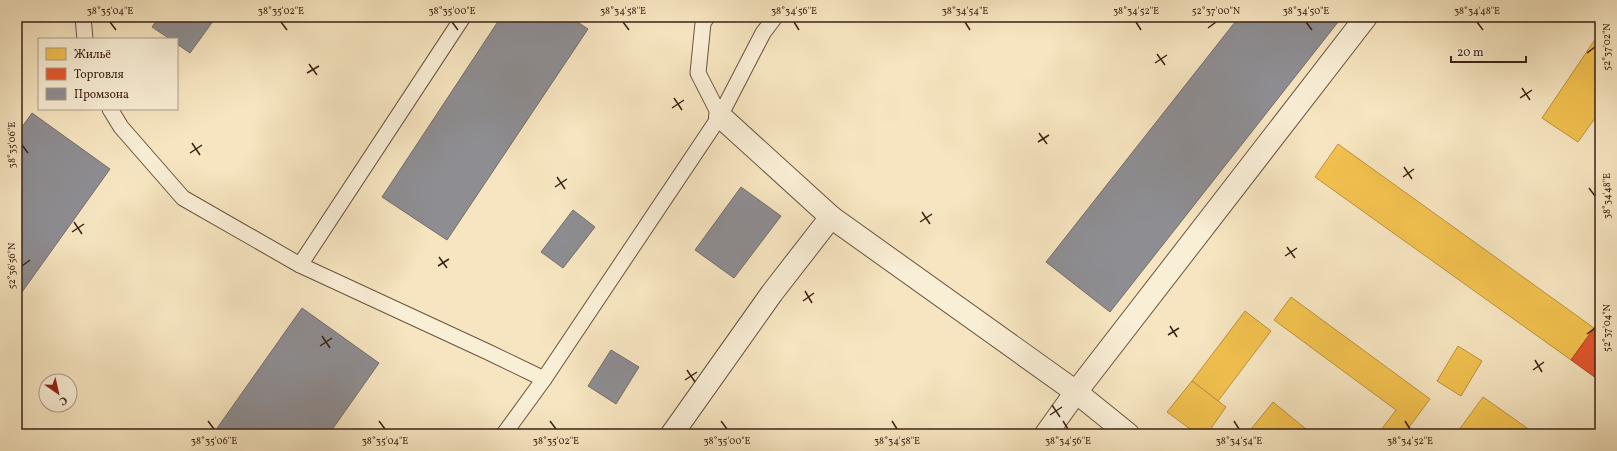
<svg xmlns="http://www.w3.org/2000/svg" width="1617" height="451" font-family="Vollkorn,serif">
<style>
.homes{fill:#f2c14e;stroke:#bc913d}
.shops{fill:#e4572e;stroke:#b24726}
.industry{fill:#8d8d92;stroke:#756d6c}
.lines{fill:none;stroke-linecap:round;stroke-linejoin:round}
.service-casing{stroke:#6b533f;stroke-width:17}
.minor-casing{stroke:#6b533f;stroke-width:24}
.service{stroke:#f9eed6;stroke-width:15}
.minor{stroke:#f9eed6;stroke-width:22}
.ticks{fill:none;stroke:#3d2214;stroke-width:1.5}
.neatline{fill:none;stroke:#3d2214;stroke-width:1.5}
.ticks-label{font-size:10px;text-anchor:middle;fill:#3d2214}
</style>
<rect width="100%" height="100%" fill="#f6e5c0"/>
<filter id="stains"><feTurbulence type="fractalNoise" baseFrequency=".005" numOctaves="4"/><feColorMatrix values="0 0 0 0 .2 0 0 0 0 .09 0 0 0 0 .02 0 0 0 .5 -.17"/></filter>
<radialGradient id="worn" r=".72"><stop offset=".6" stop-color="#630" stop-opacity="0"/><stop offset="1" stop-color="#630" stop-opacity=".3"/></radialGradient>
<g class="homes">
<polygon points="1600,32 1600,111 1578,142 1542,118"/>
<polygon points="1338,144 1594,328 1571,360 1315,177"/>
<polygon points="1291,297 1430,399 1404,434 1378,434 1396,410 1274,320"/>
<polygon points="1245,311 1271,331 1218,401 1192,381"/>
<polygon points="1458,346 1482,361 1461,396 1437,381"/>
<polygon points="1192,381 1226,407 1207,434 1197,434 1167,412"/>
<polygon points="1483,397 1527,428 1522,434 1456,434"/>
<polygon points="1273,402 1312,434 1247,434"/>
</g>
<polygon class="shops" points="1600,320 1600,381 1571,360"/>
<g class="industry">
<polygon points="159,17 216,17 190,53 177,44 177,39 170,39 152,27"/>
<polygon points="501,17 570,17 588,29 447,240 382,197"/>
<polygon points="1239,17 1342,17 1110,312 1046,262"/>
<polygon points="32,113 110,169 17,299 17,134"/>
<polygon points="741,187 781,216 734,278 695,250"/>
<polygon points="573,210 595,227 563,268 541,252"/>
<polygon points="302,308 379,363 329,434 213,434"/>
<polygon points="611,350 639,367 616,404 588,386"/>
</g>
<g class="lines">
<defs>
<g id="service">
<polyline points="83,17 85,39"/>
<polyline points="707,17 703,23 698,73 720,116"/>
<polyline points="110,109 121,127 183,198 300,265 488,352 544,379"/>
<polyline points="300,265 463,17"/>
<polyline points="504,434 544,379 720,116 763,33 775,17"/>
</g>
<g id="minor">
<polyline points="720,116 831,217 1076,392 1128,434"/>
<polyline points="672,434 772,293 831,217"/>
<polyline points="1046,434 1076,392 1366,17"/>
</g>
</defs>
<use href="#service" class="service-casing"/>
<use href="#minor" class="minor-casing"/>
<use href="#service" class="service"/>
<use href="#minor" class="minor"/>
</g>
<path class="ticks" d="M110,22l6,8M281,22l6,8M452,22l6,8M623,22l6,8M794,22l5,8M965,22l5,8M1136,22l5,8M1306,22l6,8M1477,22l6,8M1208,28l8,-6M1587,53l8,-6M1157,54l8,11M1155,63l12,-8M309,64l8,11M307,73l12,-7M1522,88l8,12M674,98l8,12M1520,98l12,-8M672,108l12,-8M1039,133l8,11M1038,142l11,-7M192,143l8,12M22,145l6,8M190,153l12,-8M1404,167l8,12M557,177l8,12M1403,177l11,-8M555,187l12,-8M1589,188l6,8M922,212l8,12M74,222l8,12M920,222l12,-8M72,232l12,-8M1287,247l8,11M1285,256l12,-8M439,257l8,11M22,266l8,-6M438,266l11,-7M805,291l7,12M803,301l11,-8M1170,326l7,11M1587,334l8,-6M1168,335l11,-7M322,336l8,12M320,346l12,-8M1535,360l7,12M687,370l8,12M1533,370l11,-8M685,380l12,-8M1052,405l8,12M1050,415l12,-8M208,421l6,8M379,421l6,8M550,421l6,8M721,421l6,8M892,421l5,8M1063,421l5,8M1234,421l5,8M1405,421l5,8"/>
<rect width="1617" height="451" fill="none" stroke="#f6e5c0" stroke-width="44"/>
<rect x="38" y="38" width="140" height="72" fill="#f9eed6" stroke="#ae9c88"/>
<rect x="46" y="48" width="20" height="12" fill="#f2c14e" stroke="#ae9c88"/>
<text x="74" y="58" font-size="12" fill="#3d2214">Жильё</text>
<rect x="46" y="68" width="20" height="12" fill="#e4572e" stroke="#ae9c88"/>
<text x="74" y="78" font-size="12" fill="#3d2214">Торговля</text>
<rect x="46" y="88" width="20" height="12" fill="#8d8d92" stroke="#ae9c88"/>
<text x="74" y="98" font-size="12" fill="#3d2214">Промзона</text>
<g transform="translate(58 393) rotate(146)"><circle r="19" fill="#f9eed6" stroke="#ae9c88"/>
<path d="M0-3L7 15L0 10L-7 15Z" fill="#8f2418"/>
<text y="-6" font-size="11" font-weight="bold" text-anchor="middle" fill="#3d2214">С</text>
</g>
<path d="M1451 56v6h75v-6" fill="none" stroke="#3d2214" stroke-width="2"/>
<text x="1457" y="56" font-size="12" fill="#3d2214" stroke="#f9eed6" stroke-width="3" paint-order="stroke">20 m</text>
<rect x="22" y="22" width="1573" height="407" class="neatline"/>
<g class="ticks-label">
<text x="110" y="14">38°35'04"E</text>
<text x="281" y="14">38°35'02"E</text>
<text x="452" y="14">38°35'00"E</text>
<text x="623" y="14">38°34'58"E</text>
<text x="794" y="14">38°34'56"E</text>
<text x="965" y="14">38°34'54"E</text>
<text x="1136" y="14">38°34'52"E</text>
<text x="1216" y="14">52°37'00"N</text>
<text x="1306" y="14">38°34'50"E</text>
<text x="1477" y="14">38°34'48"E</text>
<text transform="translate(1606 47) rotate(-90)" y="4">52°37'02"N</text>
<text transform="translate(11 145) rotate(-90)" y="4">38°35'06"E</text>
<text transform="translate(1606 196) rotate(-90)" y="4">38°34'48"E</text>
<text transform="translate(11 266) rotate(-90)" y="4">52°36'56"N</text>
<text transform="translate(1606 328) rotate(-90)" y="4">52°37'04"N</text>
<text x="214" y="444">38°35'06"E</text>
<text x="385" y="444">38°35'04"E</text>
<text x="556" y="444">38°35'02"E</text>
<text x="727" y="444">38°35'00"E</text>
<text x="897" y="444">38°34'58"E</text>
<text x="1068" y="444">38°34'56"E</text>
<text x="1239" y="444">38°34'54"E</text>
<text x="1410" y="444">38°34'52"E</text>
</g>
<rect width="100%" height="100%" filter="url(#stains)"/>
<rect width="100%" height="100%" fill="url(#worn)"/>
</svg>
